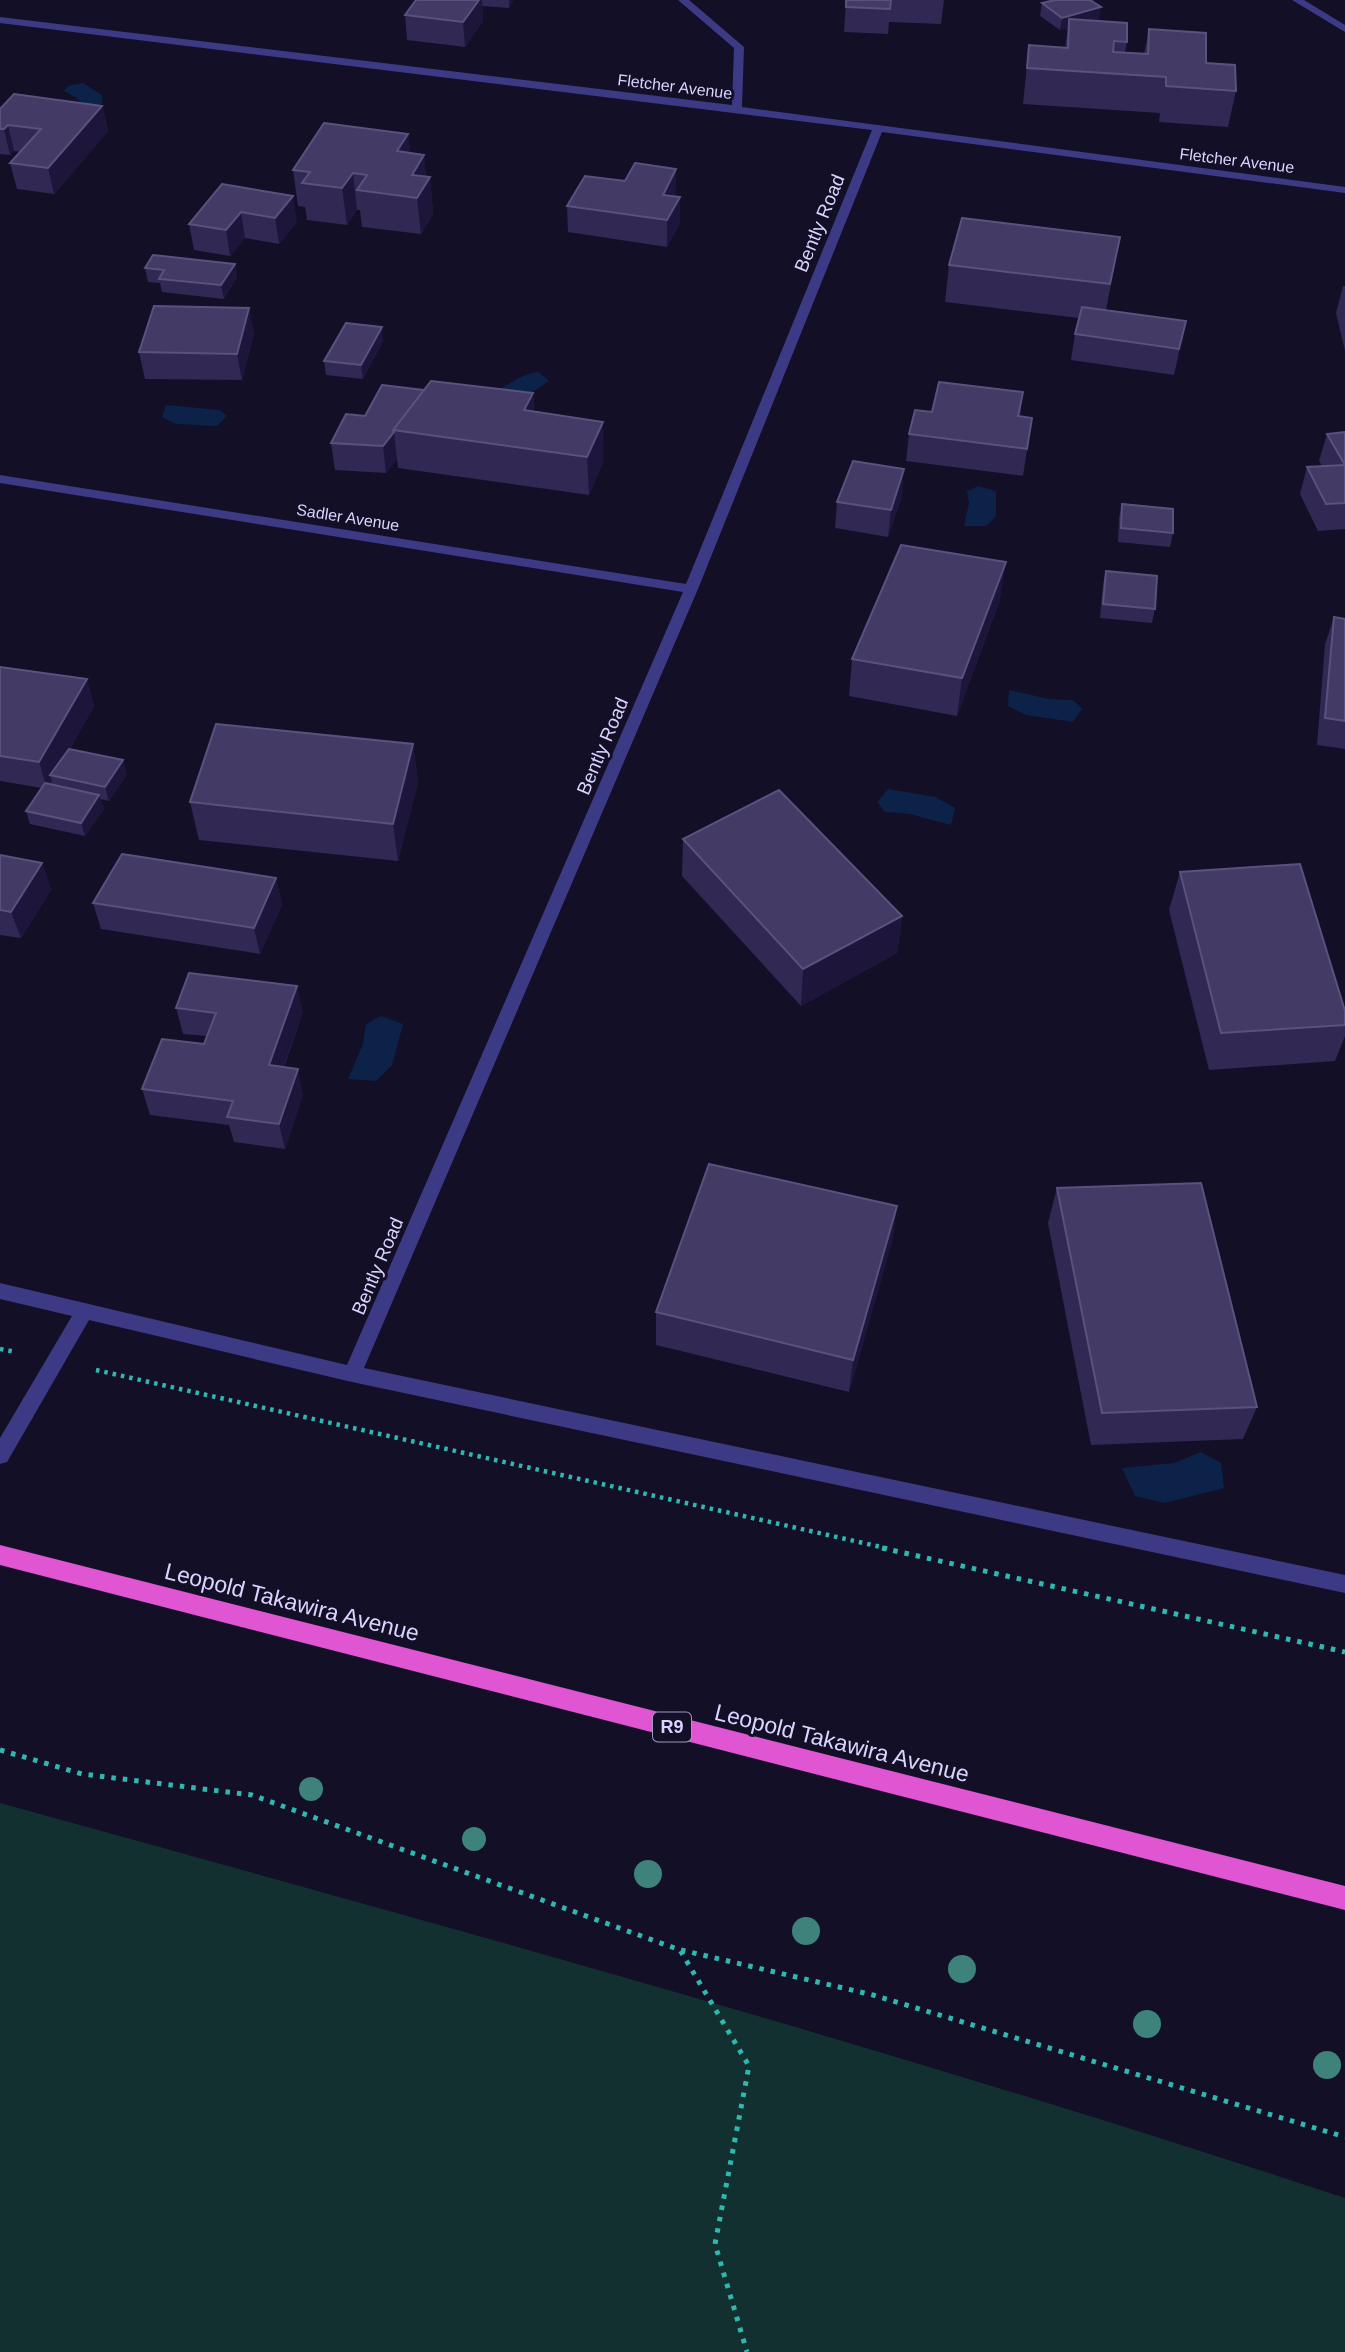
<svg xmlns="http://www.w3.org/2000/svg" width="1345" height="2352" font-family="Arial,sans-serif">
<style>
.green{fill:#12302f}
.water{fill:#0c2248}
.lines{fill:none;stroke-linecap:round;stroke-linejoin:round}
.path-far1{stroke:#2fb8b0;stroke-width:4.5;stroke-dasharray:3.5 5;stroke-linecap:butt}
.path{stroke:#2fb8b0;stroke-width:5;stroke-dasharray:4.5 7;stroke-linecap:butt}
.minor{fill:#3d3a85;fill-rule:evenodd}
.trunk{fill:#e055d1;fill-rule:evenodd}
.tree{fill:#3d827b}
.wall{fill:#312854}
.shaded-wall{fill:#1d163a}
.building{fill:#433a66;stroke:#5a527e;stroke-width:2}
.labels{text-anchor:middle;stroke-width:6;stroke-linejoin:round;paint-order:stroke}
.far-street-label{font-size:16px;fill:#d9d4ff;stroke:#130f26}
.shield{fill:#130f26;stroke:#9e99be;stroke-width:2}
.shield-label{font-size:18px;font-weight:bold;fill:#d9d4ff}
.street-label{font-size:19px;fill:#d9d4ff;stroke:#130f26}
.near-street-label{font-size:23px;fill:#d9d4ff;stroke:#130f26}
</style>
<rect width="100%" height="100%" fill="#130f26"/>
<path class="green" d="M0,1803c450,124 901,248 1345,395v154h-1345z"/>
<g class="water">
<polygon points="83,83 102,95 103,103 88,109 75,97 64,91 68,86"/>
<path d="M539,372l10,9 -27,18 -34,-3c16,-8 33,-23 51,-24z"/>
<polygon points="166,405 220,410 227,416 217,426 176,424 162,417"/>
<polygon points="978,486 996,491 996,516 986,526 964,526 969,503 967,491"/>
<polygon points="1009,690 1049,699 1073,700 1082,709 1073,722 1026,715 1008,706"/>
<polygon points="888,789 936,797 955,808 951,825 910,814 885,812 877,802"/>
<polygon points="381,1016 403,1024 392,1065 376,1081 348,1079 363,1044 366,1024"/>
<polygon points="1201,1452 1221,1463 1224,1488 1165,1503 1135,1496 1122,1468 1174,1463"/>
</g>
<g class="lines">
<g class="path-far1">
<polyline points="0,1349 16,1352"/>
<polyline points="96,1370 890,1549"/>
</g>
<g class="path">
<polyline points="882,1548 1345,1652"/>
<polyline points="0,1750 82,1774 252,1795 680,1950 749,2066 715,2244 747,2352"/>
<polyline points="681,1950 873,1995 1345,2137"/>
</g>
<g class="minor">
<polygon points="678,0 689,0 744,47 742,107 1345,187 1345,193 882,132 698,589 364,1368 1345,1575 1345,1593 352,1382 89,1320 7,1462 0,1464 0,1438 72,1316 0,1299 0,1283 347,1365 683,592 0,483 0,475 686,584 872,130 0,23 0,17 732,105 734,48"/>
<polygon points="1292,0 1304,0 1345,25 1345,32"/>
</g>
<polygon class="trunk" points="0,1545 1345,1886 1345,1910 0,1565"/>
</g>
<g class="tree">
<circle cx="311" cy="1789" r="12"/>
<circle cx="474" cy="1839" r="12"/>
<circle cx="648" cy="1874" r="14"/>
<circle cx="806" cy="1931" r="14"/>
<circle cx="962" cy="1969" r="14"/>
<circle cx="1147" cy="2024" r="14"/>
<circle cx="1327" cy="2065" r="14"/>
</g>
<g class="wall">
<polygon points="416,0 513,0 509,8 482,6 483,21 465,47 407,40 405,15"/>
<polygon points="846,0 944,0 941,24 889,22 888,34 844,32"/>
<polygon points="1042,3 1099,20 1096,21 1127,42 1125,53 1144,54 1149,29 1206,63 1236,91 1228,127 1159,122 1160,113 1023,104 1029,45 1065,47 1068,28 1060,30 1040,16"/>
<polygon points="102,106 108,131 54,194 17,189 10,163 21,152 14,151 10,155 0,154 0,109"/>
<polygon points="408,134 410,153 426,177 430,177 433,214 421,234 362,227 360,210 357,210 347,225 307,220 305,207 298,206 293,170"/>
<polygon points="676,169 675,196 680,223 667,247 568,232 567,206 625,181"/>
<polygon points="222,184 297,222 279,244 245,238 230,256 194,250 189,224"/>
<polygon points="1120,237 1106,310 1186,321 1174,375 1071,360 1075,334 1079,318 945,302 949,265"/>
<polygon points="235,264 237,277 224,299 162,292 160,283 148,282 145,268"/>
<polygon points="1343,286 1345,286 1345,351 1336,313"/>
<polygon points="249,308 254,334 242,380 145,379 139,352"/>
<polygon points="383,341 363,379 326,375 324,361"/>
<polygon points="424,390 533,393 534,412 604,460 589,495 398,468 397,459 386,473 335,470 331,443 365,416"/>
<polygon points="1023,392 1020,417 1032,418 1023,476 906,461 909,434 932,412"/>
<polygon points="1345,432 1345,529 1318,531 1300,494 1307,467 1322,466 1319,461 1327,434"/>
<polygon points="902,496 888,537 835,528 837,502"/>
<polygon points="1122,504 1173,533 1170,547 1118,542 1119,518"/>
<polygon points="1106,571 1155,609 1152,623 1100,618 1103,584"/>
<polygon points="1000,600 957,716 849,696 852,659"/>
<polygon points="1334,617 1345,619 1345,749 1317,745 1325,644"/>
<polygon points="0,667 87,679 94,706 70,749 123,760 127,774 109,801 100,799 104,809 85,836 30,824 26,811 42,788 0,781"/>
<polygon points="413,744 418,782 398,861 199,840 190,802"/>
<polygon points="683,839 902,916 897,953 801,1006 682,876"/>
<polygon points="0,855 42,863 51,890 21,938 0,935"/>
<polygon points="1180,872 1345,1025 1345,1036 1335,1061 1209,1070 1169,910"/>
<polygon points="276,878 282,905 260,954 101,929 93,903"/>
<polygon points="176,1008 303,1012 284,1067 303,1094 285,1149 234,1142 229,1125 150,1115 142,1089 204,1044 207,1036 183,1034"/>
<polygon points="1057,1188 1257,1407 1243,1439 1091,1445 1048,1223"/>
<polygon points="897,1206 892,1241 849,1392 656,1345 656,1312"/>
</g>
<g class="shaded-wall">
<polygon points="479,0 482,0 483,21 465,47 463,22"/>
<polygon points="509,0 513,0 509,8"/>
<polygon points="1101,7 1099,20 1069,28 1069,19 1068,28 1060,30 1062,18"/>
<polygon points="102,106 108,131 54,194 48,168"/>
<polygon points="8,125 14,151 10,155 4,129"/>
<polygon points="408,134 412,170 397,151"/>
<polygon points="424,155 427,181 430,177 433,214 421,234 417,198 412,175"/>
<polygon points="676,169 676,194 663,221 663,195"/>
<polygon points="353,173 357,210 347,225 342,188"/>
<polygon points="293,196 297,222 279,244 275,218"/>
<polygon points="680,197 680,223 667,247 667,220"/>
<polygon points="241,212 245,238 230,256 226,230"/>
<polygon points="235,264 237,277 224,299 221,285"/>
<polygon points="249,308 254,334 242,380 237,354"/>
<polygon points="382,327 383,341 363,379 361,365"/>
<polygon points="533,393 535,431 524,410"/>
<polygon points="603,422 604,460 589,495 587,457"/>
<polygon points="394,432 397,459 386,473 383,446"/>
<polygon points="904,469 902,496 888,537 891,510"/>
<polygon points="1006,562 1000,600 957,716 962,678"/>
<polygon points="87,679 94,706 55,776 50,775 52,781 47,789 39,762"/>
<polygon points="413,744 418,782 398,861 393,824"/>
<polygon points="123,760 127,774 109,801 105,787"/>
<polygon points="99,795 104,809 85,836 81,823"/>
<polygon points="42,863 51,890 21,938 11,912"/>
<polygon points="276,878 282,905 260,954 254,928"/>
<polygon points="902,916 897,953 801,1006 803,969"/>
<polygon points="297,986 303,1012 275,1090 269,1065"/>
<polygon points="298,1069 303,1094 285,1149 279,1124"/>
<polygon points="897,1206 892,1241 849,1392 853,1360"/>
</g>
<g class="building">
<polygon points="416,0 479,0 463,22 405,15"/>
<polygon points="846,0 891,0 890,9 846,7"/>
<polygon points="1055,0 1090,0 1101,7 1062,18 1042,3"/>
<polygon points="1069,19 1127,23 1127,42 1114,41 1113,52 1148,54 1149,29 1206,33 1206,63 1235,65 1236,91 1166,86 1166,77 1027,68 1029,45 1068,48"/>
<polygon points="14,94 102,106 48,168 10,163 41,129 8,125 4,129 0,129 0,109"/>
<polygon points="324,123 408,134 397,151 424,155 412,175 430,177 417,198 357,190 367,175 353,173 342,188 302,183 310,172 293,170"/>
<polygon points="635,163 676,169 663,195 680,197 667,220 567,206 585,176 625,181"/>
<polygon points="222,184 293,196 275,218 241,212 226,230 189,224"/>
<polygon points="962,218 1120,237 1110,284 949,265"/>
<polygon points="153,255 235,264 221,285 159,279 164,270 145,268"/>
<polygon points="154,306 249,308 237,354 139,352"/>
<polygon points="1082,307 1186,321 1179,349 1075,334"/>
<polygon points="346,323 382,327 361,365 324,361"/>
<polygon points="431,381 533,393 524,410 603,422 587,457 393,430"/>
<polygon points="939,382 1023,392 1018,416 1032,418 1027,449 909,434 915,410 932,412"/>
<polygon points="382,385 424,390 393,430 394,432 383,446 331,443 346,414 365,416"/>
<polygon points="1345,432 1345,465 1327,434"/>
<polygon points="853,461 904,469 891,510 837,502"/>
<polygon points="1345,465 1345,503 1326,504 1307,467"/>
<polygon points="1122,504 1173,509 1173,533 1121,528"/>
<polygon points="901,545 1006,562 962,678 852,659"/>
<polygon points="1106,571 1157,576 1155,609 1103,604"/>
<polygon points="1334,617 1345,619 1345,721 1325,718"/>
<polygon points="0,667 87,679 39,762 0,756"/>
<polygon points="216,724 413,744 393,824 190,802"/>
<polygon points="69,749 123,760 105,787 50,775"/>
<polygon points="45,783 99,795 81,823 26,811"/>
<polygon points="779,790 902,916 803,969 683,839"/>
<polygon points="122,854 276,878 254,928 93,903"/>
<polygon points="0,855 42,863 11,912 0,910"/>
<polygon points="1300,864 1345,1011 1345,1025 1221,1033 1180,872"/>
<polygon points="189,973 297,986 269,1065 298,1069 279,1124 227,1117 233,1101 142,1089 162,1039 204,1044 216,1013 176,1008"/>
<polygon points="709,1164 897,1206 853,1360 656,1312"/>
<polygon points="1201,1183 1257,1407 1102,1413 1057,1188"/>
</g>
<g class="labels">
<g class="far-street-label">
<text transform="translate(675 86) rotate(7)" y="6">Fletcher Avenue</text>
<text transform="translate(1237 160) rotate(7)" y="6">Fletcher Avenue</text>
<text transform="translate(348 517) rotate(9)" y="6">Sadler Avenue</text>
</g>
<rect class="shield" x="653" y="1712.5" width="38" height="29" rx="5"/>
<g class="shield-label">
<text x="672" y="1733">R9</text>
</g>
<g class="street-label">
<text transform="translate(819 223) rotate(-68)" y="7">Bently Road</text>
<text transform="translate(602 746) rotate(-67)" y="7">Bently Road</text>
<text transform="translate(377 1266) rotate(-67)" y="7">Bently Road</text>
</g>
<g class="near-street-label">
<text transform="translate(292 1602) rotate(14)" y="8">Leopold Takawira Avenue</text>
<text transform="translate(842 1743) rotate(14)" y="8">Leopold Takawira Avenue</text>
</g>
</g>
</svg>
